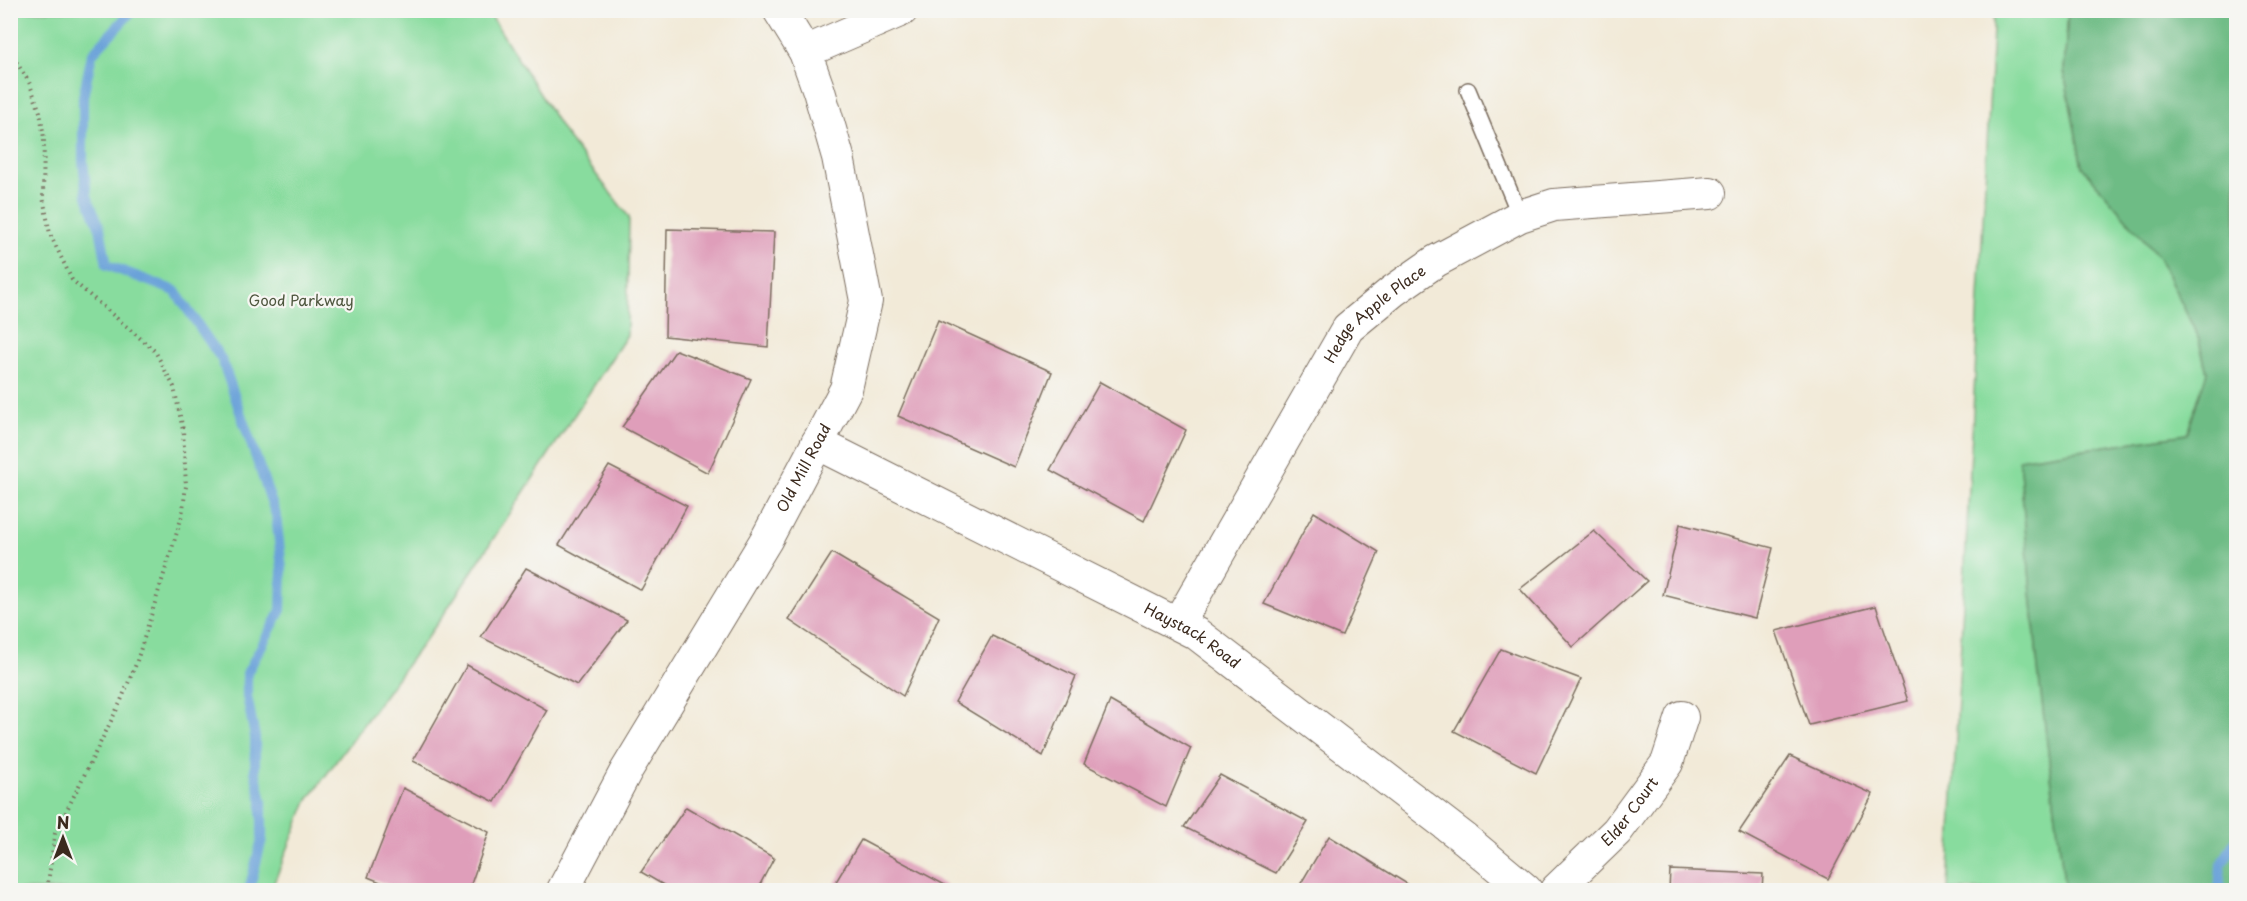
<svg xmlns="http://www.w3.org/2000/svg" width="2247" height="901" font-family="'Playpen Sans',sans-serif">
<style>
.green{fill:#88dc9e;stroke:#62835e;stroke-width:1.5}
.forest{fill:#6ebc85;stroke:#547352;stroke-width:1.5}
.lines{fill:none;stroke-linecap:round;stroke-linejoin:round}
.stream{stroke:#6ba2d9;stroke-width:10}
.building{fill:#df9eba}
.service-casing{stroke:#7b6d5f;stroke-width:18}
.minor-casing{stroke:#7b6d5f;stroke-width:34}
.path{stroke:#7b6d5f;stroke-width:4;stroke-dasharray:1.5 4.5;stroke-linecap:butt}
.service{stroke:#fff;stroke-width:15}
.minor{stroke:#fff;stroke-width:32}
.labels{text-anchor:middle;stroke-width:4.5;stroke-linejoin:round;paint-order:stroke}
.park-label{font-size:15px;fill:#4e563e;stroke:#f6f6f2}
.street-label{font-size:15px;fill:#3b2a1e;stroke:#f6f6f2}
</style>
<rect width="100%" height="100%" fill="#f6f6f2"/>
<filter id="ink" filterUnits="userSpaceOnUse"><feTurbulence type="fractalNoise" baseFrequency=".0167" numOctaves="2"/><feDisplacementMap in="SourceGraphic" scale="12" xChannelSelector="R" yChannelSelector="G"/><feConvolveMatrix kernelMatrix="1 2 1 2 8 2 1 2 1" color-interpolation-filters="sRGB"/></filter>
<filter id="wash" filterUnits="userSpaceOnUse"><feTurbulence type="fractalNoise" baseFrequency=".008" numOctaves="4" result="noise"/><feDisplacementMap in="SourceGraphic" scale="24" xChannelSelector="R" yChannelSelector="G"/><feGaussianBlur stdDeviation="1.35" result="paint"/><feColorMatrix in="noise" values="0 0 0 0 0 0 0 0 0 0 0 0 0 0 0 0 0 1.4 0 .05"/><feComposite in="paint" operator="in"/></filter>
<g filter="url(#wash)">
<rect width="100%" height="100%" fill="#f2ead8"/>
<g class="green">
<polygon points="10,11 488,11 565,134 629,217 627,335 442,617 307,801 271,890 11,890"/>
<polygon points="1994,11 2068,11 2064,71 2082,167 2159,257 2198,337 2207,372 2187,434 2019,459 2038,669 2065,890 1948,890"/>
</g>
<polygon class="forest" points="2068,11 2236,11 2236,890 2065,890 2038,669 2019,459 2187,434 2207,372 2198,337 2159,257 2082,167 2064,71"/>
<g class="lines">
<g class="stream">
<polyline points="133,10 92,54 83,97 83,161 87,196 100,228 107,265 175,291 222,360 276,515 282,569 281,610 247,673 247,696 255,737 255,771 262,801 262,839 249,890"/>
<polyline points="2219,890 2221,866 2236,839"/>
</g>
</g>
<g id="blocks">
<g class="building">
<polygon points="667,229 774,232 768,347 665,336"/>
<polygon points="938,320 1052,372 1014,467 898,416"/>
<polygon points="676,350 751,379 708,473 622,427"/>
<polygon points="1100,382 1186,430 1144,521 1050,470"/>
<polygon points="609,466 687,506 641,590 559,545"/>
<polygon points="1314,512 1379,552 1342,636 1264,604"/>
<polygon points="1680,524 1773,548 1755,618 1663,595"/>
<polygon points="1594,531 1647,581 1573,647 1520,589"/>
<polygon points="832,553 939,617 903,696 789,620"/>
<polygon points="526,568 627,620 577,685 481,637"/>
<polygon points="1876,606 1908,701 1809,725 1776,631"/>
<polygon points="992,636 1076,676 1043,756 955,702"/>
<polygon points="1501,649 1581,679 1536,773 1454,731"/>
<polygon points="467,665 547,710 495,802 413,761"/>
<polygon points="1110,701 1191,748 1166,807 1084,764"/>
<polygon points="1790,756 1873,794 1828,879 1739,832"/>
<polygon points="1220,775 1308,822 1276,873 1184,827"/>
<polygon points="403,788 489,832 469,890 400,890 368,877"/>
<polygon points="686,807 774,858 757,890 672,890 641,872"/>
<polygon points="1329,836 1409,885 1406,890 1297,890"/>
<polygon points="861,840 947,886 945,890 831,890"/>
<polygon points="1670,870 1763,874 1762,890 1669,890"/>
</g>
</g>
</g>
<g filter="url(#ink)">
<use href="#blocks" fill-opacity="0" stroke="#7b6d5f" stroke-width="1.5"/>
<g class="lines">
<defs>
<polyline id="service" points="1468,90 1520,216"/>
<g id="minor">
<polyline points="805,52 902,10"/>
<path id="s1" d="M817,443l380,191 268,205 61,51"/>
<path id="s2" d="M1178,624l170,-296 45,-37 43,-30 84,-45 34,-11 156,-12"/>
<path id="s3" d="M563,890l63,-119 140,-231 80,-151 20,-88 -28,-144 -19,-66 -14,-39 -26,-42"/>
<path id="s4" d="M1556,890l61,-59 50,-68 15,-46"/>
</g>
</defs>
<use href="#service" class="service-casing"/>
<use href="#minor" class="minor-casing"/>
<polyline class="path" points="10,52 29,82 40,112 44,138 43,197 50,234 72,280 155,351 174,387 183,430 186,486 182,516 136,664 120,703 55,834 47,890"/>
<use href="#service" class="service"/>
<use href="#minor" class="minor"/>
</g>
</g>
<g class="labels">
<g class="park-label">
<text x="301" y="306">Good Parkway</text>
</g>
<g class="street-label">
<text dy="5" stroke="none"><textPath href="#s2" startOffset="370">Hedge Apple Place</textPath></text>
<text dy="5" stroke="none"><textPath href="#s3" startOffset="486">Old Mill Road</textPath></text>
<text dy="5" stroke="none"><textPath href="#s1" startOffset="422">Haystack Road</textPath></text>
<text dy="5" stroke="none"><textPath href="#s4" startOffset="108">Elder Court</textPath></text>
</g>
</g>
<rect width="2247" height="901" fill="none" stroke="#f6f6f2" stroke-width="36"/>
<g transform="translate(63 838)" stroke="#f6f6f2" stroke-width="4.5" paint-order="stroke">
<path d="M0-4.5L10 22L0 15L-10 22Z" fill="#3b2a1e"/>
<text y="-9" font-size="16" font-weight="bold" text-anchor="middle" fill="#3b2a1e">N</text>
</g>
</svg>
